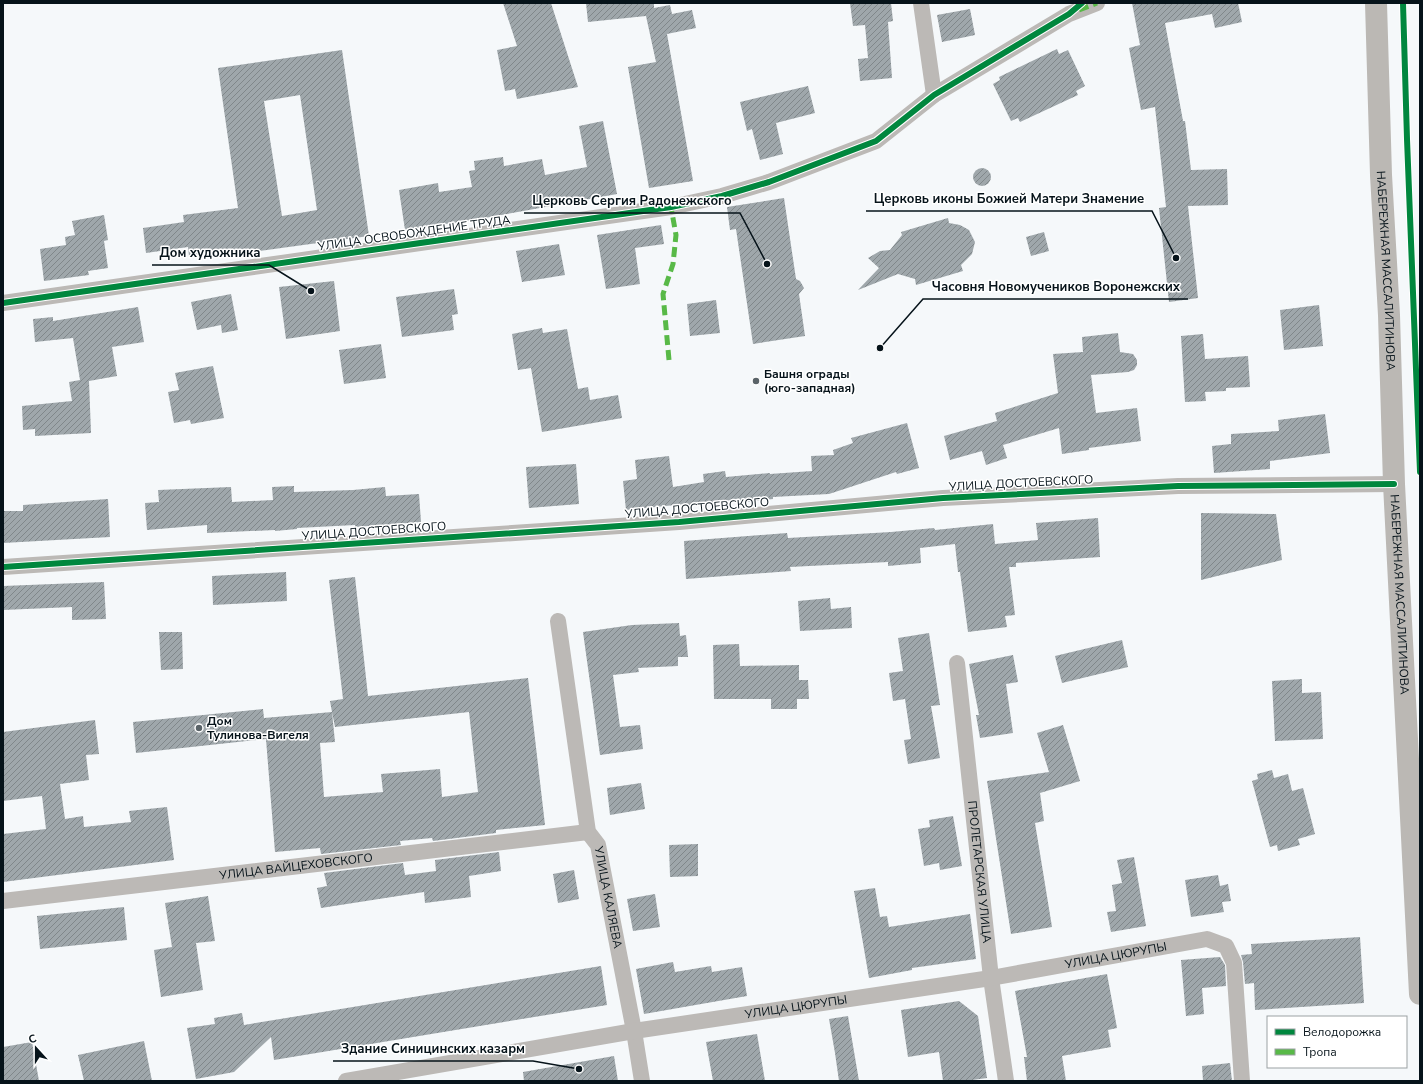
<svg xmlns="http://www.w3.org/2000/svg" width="1423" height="1084" font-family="'Nunito Sans',sans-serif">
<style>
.building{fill:url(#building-hatch);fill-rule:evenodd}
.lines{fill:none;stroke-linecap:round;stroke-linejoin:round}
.street{stroke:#bcb9b6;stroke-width:16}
.secondary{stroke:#bbb8b4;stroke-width:22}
.quiet{stroke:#58b947;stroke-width:5;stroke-dasharray:10 5;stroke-linecap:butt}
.cycleway-casing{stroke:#fff;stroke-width:8}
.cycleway{stroke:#00873e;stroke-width:6}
.poi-dot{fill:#5a6368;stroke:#fff;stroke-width:1.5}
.labels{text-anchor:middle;stroke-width:3;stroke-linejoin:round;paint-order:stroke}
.street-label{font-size:12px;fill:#06131a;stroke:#fff}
.poi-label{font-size:12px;font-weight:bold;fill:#06131a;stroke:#fff;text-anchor:start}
.leader{fill:none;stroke:#06131a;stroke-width:1.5}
.callout-dot{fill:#06131a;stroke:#fff;stroke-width:1.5}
.callout-label{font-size:13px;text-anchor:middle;font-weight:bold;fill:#06131a;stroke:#fff;stroke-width:3;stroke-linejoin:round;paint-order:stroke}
</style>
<defs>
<pattern id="building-hatch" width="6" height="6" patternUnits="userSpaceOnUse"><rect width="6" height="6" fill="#9fa7ab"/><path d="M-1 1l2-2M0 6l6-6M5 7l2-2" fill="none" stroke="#80878a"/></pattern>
</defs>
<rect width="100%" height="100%" fill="#f5f8fa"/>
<g class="building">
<polygon points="503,3 551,3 578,87 517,99 515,89 505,91 497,50 517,46"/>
<polygon points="586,3 654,3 654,8 670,5 672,14 692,10 696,28 667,34 693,181 649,188 628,67 656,62 646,16 588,22"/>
<polygon points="850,3 891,3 893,21 888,22 892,78 860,81 858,59 868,58 865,25 853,26"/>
<polygon points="1132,3 1238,3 1242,22 1215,28 1212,14 1165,23 1183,121 1185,121 1191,170 1227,169 1228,205 1188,206 1198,298 1169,302 1159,208 1166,207 1155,107 1141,110 1129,48 1140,45"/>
<polygon points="970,9 975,35 942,42 937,15"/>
<polygon points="1057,49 1059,54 1068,50 1085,86 1076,91 1078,95 1020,122 1018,118 1011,121 993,84 1000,80 999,77"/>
<path d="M342,50l27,186 -125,17v-4l-55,7 -1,-9 -42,6 -3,-25 41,-6 -1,-7 55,-7 -20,-140zM300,95l17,115 -35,6 -18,-115z"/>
<polygon points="808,86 815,113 776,123 783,154 760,160 752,129 747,131 740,102"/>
<polygon points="603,121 617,194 479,219 405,230 399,190 438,183 439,192 472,187 469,171 475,170 474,161 503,157 504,166 542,159 545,175 587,167 579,126"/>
<circle cx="982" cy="177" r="9"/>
<polygon points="784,198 796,279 800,281 804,288 799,294 805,336 753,344 736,229 730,230 727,207"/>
<polygon points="104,215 108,240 104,241 108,268 88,271 89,275 44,281 40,249 66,245 65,237 75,235 72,221"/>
<polygon points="948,218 949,223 960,225 969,230 975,242 972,254 961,265 963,271 916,285 915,279 898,274 858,290 879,268 868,258 880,251 890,250 902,235 901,232"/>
<polygon points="661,225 664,244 635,248 640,284 606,289 597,235"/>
<polygon points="1044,232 1049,251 1031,256 1026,237"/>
<polygon points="559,244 565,275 522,282 516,251"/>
<polygon points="334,281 340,331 286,339 279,287"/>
<polygon points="454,289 458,314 452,315 454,330 402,337 396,297"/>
<polygon points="231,294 238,330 222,333 221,325 197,330 191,302"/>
<polygon points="716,300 720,333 690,336 687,304"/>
<polygon points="1319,305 1323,346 1284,350 1280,310"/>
<polygon points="138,307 144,342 112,347 117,376 89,381 91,433 35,436 35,429 23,430 22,406 72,401 69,382 80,380 73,338 35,342 33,319 53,317 53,321"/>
<polygon points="542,328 543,333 567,329 578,389 588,387 590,400 618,395 622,418 542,432 531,368 518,370 512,334"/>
<polygon points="1118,333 1120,352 1133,354 1137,360 1137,365 1134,370 1128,372 1091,375 1096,413 1137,408 1141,441 1089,448 1089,450 1062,454 1059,428 1003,445 1007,458 986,465 982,451 950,460 944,436 997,421 995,413 1058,393 1053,354 1083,352 1082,337"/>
<polygon points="1203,334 1205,359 1248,356 1250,387 1226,388 1226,391 1205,392 1206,401 1185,402 1181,336"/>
<polygon points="381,344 386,378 344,384 339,350"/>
<polygon points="213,366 224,418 191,424 190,420 174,423 168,392 179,390 175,373"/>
<polygon points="1325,414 1330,453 1270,461 1270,469 1214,473 1212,446 1231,444 1231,434 1279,431 1278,420"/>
<polygon points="907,423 919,468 897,474 896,472 829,494 773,497 773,499 739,503 738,499 685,507 685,504 626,510 623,481 637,479 635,460 669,456 673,487 704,482 703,474 725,471 726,477 770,473 770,474 812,471 811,456 834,455 833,450 853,443 851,438"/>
<polygon points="576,464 579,504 529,508 526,467"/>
<polygon points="294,486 294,492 353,490 385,487 386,496 419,494 421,522 355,527 355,525 297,528 297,529 275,531 275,530 207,533 207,525 147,530 145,503 159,502 158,490 231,487 232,502 273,500 272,487"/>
<polygon points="108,499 110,537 3,543 3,511 23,511 23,505"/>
<polygon points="1201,513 1276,514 1282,560 1201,580"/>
<polygon points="1098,518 1100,557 1016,563 1016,567 1009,567 1015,615 1005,616 1007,627 968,632 960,572 958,572 955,544 920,548 921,563 888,566 888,562 790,567 791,571 686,579 684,541 787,533 788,538 891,532 934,528 935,530 993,524 995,544 1038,540 1036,523"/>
<polygon points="286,572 287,601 213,605 212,576"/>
<path d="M355,577l13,119 160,-18 17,147 -49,5v3l-63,8 -1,-3 -32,3 1,4 -80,9 -1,-6 -45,4 -9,-113 -130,14 -3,-31 130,-13 1,9 68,-6 -2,-11 13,-2 -14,-119zM332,712l3,15 134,-15 9,80 -36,5 -2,-28 -59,5 2,18 -59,5 -4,-54 15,-1z"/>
<polygon points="104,582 106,619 72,620 72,607 3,610 3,586"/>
<polygon points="830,598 831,609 851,607 852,628 800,631 798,601"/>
<polygon points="679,623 680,636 686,635 688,657 678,657 678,666 638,668 639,672 613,675 620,727 640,725 643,749 600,755 583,632 632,625"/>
<polygon points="159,632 182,632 183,669 161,670"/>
<polygon points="929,633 940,705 931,706 940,758 908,764 904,740 911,739 905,699 893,701 889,673 903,671 898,638"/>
<polygon points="1122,640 1128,667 1062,683 1055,656"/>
<polygon points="739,644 740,666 799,665 799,680 808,680 809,699 797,699 797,709 771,709 771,699 714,699 713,645"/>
<polygon points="1013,655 1018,682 1006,684 1013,733 980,738 976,715 979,715 969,664"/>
<polygon points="1302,679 1302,693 1321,692 1323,739 1275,741 1272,681"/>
<polygon points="95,720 99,754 86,755 89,780 60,784 65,819 83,816 84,827 131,822 129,811 167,807 174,860 3,882 3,834 46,829 42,796 3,801 3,732"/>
<polygon points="1063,725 1080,781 1040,793 1044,821 1035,823 1052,927 1011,934 987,781 1049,772 1037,733"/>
<polygon points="1272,770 1274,778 1288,774 1292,791 1303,788 1315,834 1298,839 1300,845 1278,851 1277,845 1270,847 1252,781 1258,779 1257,774"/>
<polygon points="641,783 645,809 610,815 607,788"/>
<polygon points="953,816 962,866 940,870 939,863 924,866 918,829 930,827 929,820"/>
<polygon points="698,844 698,876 670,877 669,845"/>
<polygon points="499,852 501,871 469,876 471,897 425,903 424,892 321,908 317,888 327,886 324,873 403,863 405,875 436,871 435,860"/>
<polygon points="1134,857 1146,926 1111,932 1107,912 1116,911 1112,885 1122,883 1117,860"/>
<polygon points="574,870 579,899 558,903 553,874"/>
<polygon points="1218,875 1220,886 1228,884 1231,901 1222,902 1224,912 1191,917 1185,880"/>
<polygon points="875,888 880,917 887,916 889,927 970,914 976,959 912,968 912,970 869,978 854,891"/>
<polygon points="655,894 660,927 633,931 627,899"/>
<polygon points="208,896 215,941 196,943 203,990 161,997 154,950 172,947 165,903"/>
<polygon points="124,907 127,940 40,949 37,916"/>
<polygon points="1360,937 1364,1003 1255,1010 1254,983 1245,984 1243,962 1241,955 1252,954 1251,944"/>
<polygon points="1220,957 1225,965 1226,986 1202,988 1204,1014 1186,1016 1181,960"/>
<polygon points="673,962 675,972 711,966 712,972 742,967 747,996 644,1014 636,969"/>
<polygon points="601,966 607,1005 274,1060 271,1037 234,1072 196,1079 187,1028 215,1024 214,1018 242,1013 244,1025"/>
<polygon points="1107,974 1117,1028 1108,1030 1111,1047 1062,1056 1066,1081 1027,1081 1024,1057 1027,1057 1015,991"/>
<polygon points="959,1001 978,1016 987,1078 965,1081 943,1081 939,1052 908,1057 901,1010"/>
<polygon points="848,1016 859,1081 839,1081 835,1053 829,1019"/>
<polygon points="757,1034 765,1081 713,1081 706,1042"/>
<polygon points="144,1041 152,1081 84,1081 78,1055"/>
<polygon points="32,1042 39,1081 3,1081 3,1047"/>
<polygon points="614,1056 618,1081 524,1081 523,1072"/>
<polygon points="1230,1063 1232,1081 1203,1081 1202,1066"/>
</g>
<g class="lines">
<g class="street">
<polyline points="921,3 934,95"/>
<polyline points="3,303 671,207 722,196 769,182 876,141 934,95 1069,14 1097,3"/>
<polyline points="3,567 679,522 943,498 1178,486 1394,484"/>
<path id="s1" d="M558,621l30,211 10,13 36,186 8,50"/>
<path id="s2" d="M957,663l34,315 15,103"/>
<path id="s3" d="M3,901l585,-69"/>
<path id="s4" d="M346,1081l288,-50 357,-53 216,-39 19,7 8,17 8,118"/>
</g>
<path class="secondary" id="s5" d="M1376,3l5,172 8,140 5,169 26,510"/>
<g class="quiet">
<polyline points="1079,10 1097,3"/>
<polyline points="669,360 663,294 673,264 676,235 671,207"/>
</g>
<defs>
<g id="cycleway">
<polyline points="1403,3 1407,139 1420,472"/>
<polyline points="3,303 671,207 722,196 769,182 876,141 934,95 1069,14 1082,3"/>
<polyline points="3,567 679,522 943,498 1178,486 1394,484"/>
</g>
</defs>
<use href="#cycleway" class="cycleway-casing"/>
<use href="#cycleway" class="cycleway"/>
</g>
<g class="poi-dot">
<circle cx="756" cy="381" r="4"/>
<circle cx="199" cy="728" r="4"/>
</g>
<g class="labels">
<g class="street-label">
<text transform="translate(414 233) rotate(-8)" y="4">УЛИЦА ОСВОБОЖДЕНИЕ ТРУДА</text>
<text dy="4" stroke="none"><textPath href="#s5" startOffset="268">НАБЕРЕЖНАЯ МАССАЛИТИНОВА</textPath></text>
<text transform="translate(1021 483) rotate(-3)" y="4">УЛИЦА ДОСТОЕВСКОГО</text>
<text transform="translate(697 508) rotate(-5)" y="4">УЛИЦА ДОСТОЕВСКОГО</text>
<text transform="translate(374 531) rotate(-4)" y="4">УЛИЦА ДОСТОЕВСКОГО</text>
<text dy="4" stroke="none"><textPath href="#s5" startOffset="592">НАБЕРЕЖНАЯ МАССАЛИТИНОВА</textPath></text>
<text dy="4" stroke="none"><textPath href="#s3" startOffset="295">УЛИЦА ВАЙЦЕХОВСКОГО</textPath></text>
<text dy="4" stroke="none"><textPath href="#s2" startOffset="210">ПРОЛЕТАРСКАЯ УЛИЦА</textPath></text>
<text dy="4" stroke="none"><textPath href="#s1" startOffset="283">УЛИЦА КАЛЯЕВА</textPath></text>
<text dy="4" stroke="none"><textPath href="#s4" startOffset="780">УЛИЦА ЦЮРУПЫ</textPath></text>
<text dy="4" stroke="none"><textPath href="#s4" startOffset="456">УЛИЦА ЦЮРУПЫ</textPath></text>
</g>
<g class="poi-label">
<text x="764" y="378">Башня ограды<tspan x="764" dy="14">(юго-западная)</tspan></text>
<text x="207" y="725">Дом<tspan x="207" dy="14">Тулинова-Вигеля</tspan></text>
</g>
</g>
<path class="leader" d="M1176 258L1152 211H866M767 264L740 213H524M311 291L269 265H152M880 348L923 299H1188M579 1069L533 1061H333"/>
<g class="callout-dot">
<circle cx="1176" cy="258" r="4"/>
<circle cx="767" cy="264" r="4"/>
<circle cx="311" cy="291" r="4"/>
<circle cx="880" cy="348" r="4"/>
<circle cx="579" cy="1069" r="4"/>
</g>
<g class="callout-label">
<text x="1009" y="203">Церковь иконы Божией Матери Знамение</text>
<text x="632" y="205">Церковь Сергия Радонежского</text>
<text x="210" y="257">Дом художника</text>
<text x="1056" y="291">Часовня Новомучеников Воронежских</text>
<text x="433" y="1053">Здание Синицинских казарм</text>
</g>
<rect width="1423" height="1084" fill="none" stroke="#06131a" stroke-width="8"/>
<rect x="1267" y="1016" width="140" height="52" fill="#ffffff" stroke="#9ba1a3"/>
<rect x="1275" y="1029" width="20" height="6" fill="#00873e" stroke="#9ba1a3"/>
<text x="1303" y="1036" font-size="12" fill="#06131a">Велодорожка</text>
<rect x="1275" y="1049" width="20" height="6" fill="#58b947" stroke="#9ba1a3"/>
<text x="1303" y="1056" font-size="12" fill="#06131a">Тропа</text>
<g transform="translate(36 1048) rotate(339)" stroke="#ffffff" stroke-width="3" paint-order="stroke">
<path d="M0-3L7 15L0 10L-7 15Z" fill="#06131a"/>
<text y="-6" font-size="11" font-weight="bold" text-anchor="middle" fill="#06131a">С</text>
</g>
</svg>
